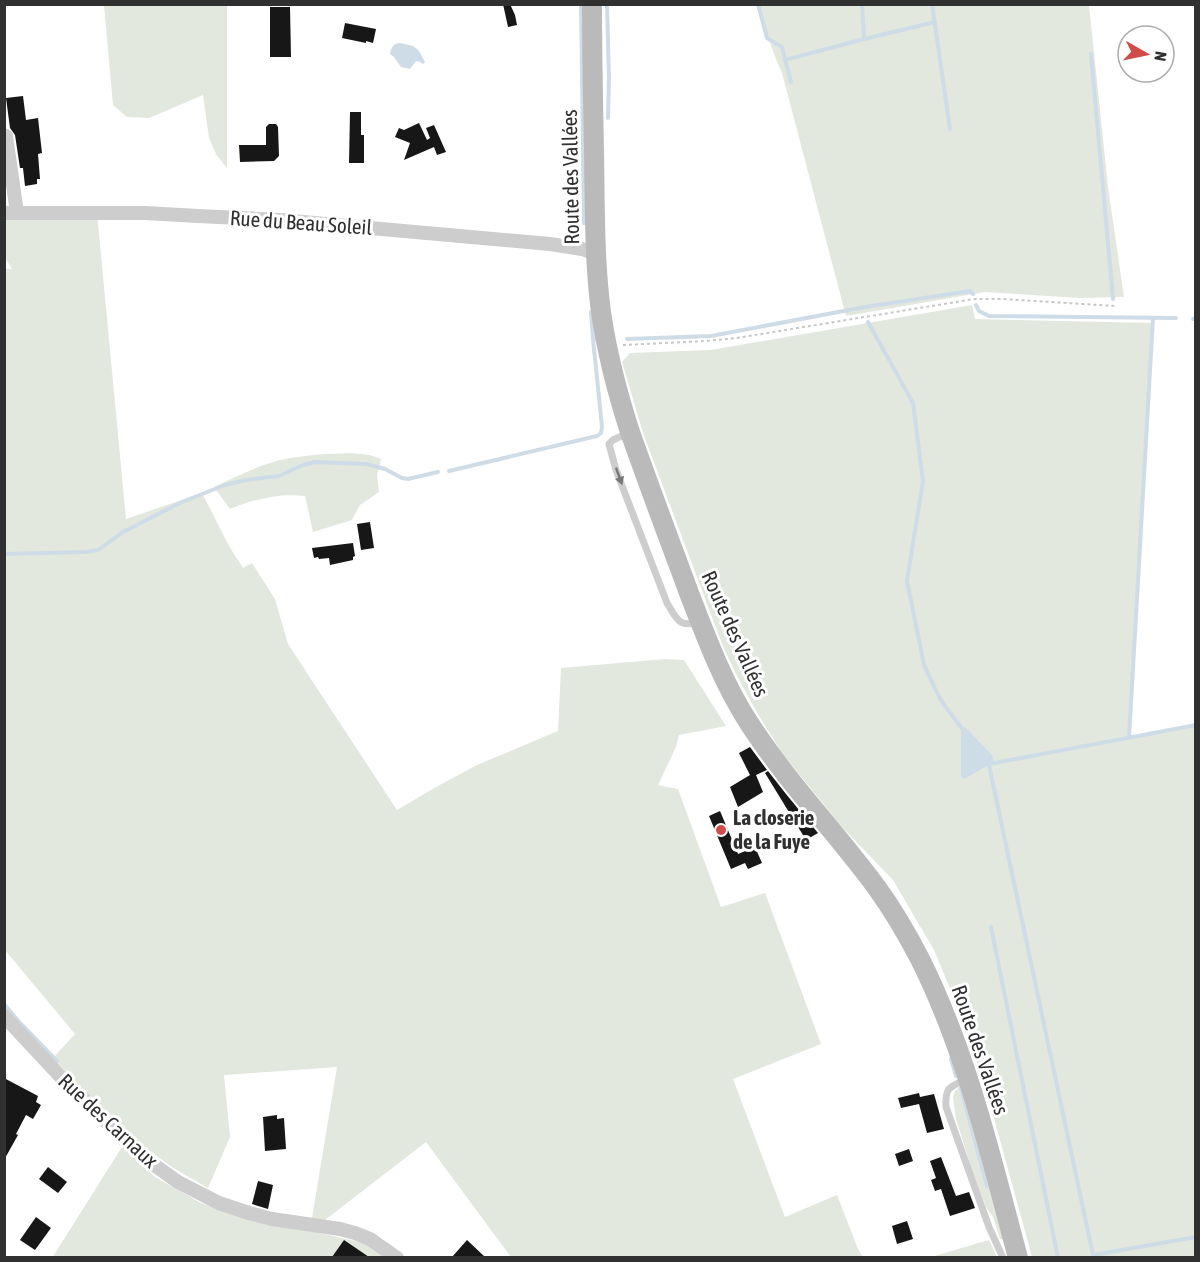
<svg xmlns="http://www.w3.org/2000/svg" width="1200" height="1262" font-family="'Asap Condensed',sans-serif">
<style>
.green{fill:#e2e8dd}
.water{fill:#cedce8}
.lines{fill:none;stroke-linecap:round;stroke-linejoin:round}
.stream{stroke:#cedce8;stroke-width:4}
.building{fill:#171717}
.path{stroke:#c7c7c7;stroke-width:2;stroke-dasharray:3 3;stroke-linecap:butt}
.service{stroke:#cdcdcd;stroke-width:7}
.minor{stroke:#cdcdcd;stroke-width:14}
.secondary{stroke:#bababa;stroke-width:20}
.oneway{fill:#777}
.poi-dot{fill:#d04c49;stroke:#fff;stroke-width:2}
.labels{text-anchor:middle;stroke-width:6;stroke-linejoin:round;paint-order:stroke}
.street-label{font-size:21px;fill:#303030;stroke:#fff}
.poi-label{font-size:21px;font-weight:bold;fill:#303030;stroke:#fff;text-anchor:start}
</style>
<rect width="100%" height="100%" fill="#fff"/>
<g class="green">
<polygon points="104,5 227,5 227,168 216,154 209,138 203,95 149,118 127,117 113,105"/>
<polygon points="757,5 1089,5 1108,187 1124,297 1080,298 985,292 846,316 782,73 774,54"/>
<polygon points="5,213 97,213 126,519 202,493 229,546 243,568 252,563 275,599 288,644 397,810 436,787 477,765 558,731 561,668 665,659 684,660 726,726 679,735 676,747 658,785 678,789 721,907 765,893 821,1044 733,1079 785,1217 837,1195 858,1249 863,1257 511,1257 426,1142 325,1220 312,1218 337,1067 224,1075 230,1137 208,1188 175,1169 141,1145 100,1107 53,1058 75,1034 5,950 4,269 12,269 5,257"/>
<polygon points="972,305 975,319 1153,323 1129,737 1195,725 1195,1257 1032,1257 992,1111 966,1027 934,950 893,880 842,827 782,753 756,711 735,672 722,644 643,433 622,362 630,353 711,350"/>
<path d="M350,453l20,2 11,4 -4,16 2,17 -19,13 -8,15 -39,12 -8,-36c-27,-3 -50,3 -75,13l-16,-22c22,-10 43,-21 66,-27 23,-5 47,-6 70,-7z"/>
<polygon points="960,1086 962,1086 1004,1240 1000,1239 993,1217 986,1207 971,1167 956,1119 953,1097 955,1091"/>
<polygon points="122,1147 155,1177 201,1203 264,1224 320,1233 368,1244 384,1257 52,1258"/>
<polygon points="989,1240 997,1257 931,1257"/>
</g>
<g class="water">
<path d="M399,43c17,3 18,3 26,19l-2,2 -3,-2 -4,-1 -6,8 -9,-2 -7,-10 -4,-3c1,-6 3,-10 9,-11z"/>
<polygon points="965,727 992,755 994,763 989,765 964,779 961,776 961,728"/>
</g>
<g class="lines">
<g class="stream">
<polyline points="581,4 584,223"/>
<polyline points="607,4 609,79 608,118"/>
<polyline points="758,4 767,38 782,47 791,82"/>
<polyline points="862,4 864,39 935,22"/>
<polyline points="932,4 950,129"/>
<polyline points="1091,54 1113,299"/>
<polyline points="785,60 864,39"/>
<polyline points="976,305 979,311 989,316 1176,318"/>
<polyline points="591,312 593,339"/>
<polyline points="1193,319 1196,319"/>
<polyline points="868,322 913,403 923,481 907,581 924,665 940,699 963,730"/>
<polyline points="627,339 711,336 865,307 970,291 973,294"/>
<polyline points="449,471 597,436 601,433 602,427 593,339 595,339"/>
<polyline points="4,554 86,552 98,550 123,532 182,502 225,485 246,480 279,476 303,465 315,462 366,464 385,469 402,478 408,479 438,472"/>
<polyline points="1129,738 1153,318"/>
<polyline points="987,762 989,765 1093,1255 1196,1237"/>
<polyline points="989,764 1196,725"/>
<polyline points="991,927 1058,1258"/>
<polyline points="4,1004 20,1023 57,1061"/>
<polyline points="951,1059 956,1076"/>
<polyline points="961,1088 987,1186"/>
</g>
</g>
<g class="building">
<polygon points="503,4 510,4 515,15 517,25 508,27"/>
<polygon points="270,7 290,7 291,57 270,57"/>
<polygon points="345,23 376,29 373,43 366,41 366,43 342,38"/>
<polygon points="23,96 26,120 38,118 42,153 38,154 40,179 37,179 37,184 25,186 23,168 20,168 15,135 10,128 6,98"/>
<polygon points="350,112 361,112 361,135 364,135 364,163 349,163"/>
<polygon points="419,123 427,140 430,138 426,128 434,125 446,152 437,155 434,147 404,160 410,143 395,137 399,128 404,130"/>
<polygon points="269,124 276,124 278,127 279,156 274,161 240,162 239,145 266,145 266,127"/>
<polygon points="370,522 374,548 361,550 357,524"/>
<polygon points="353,543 355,556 353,557 353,560 330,565 329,558 319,559 318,557 314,558 312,548"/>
<polygon points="750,747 767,770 756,775 763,792 738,807 730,787 750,775 739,753"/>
<polygon points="768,771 786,794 818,833 806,840 765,773"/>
<polygon points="720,811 738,854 755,847 762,863 748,869 745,863 731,869 709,816"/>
<polygon points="4,1078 38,1096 36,1102 41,1105 33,1119 26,1115 16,1134 18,1135 4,1160"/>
<polygon points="919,1093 920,1097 934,1094 944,1129 927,1133 919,1104 901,1108 898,1098"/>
<polygon points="277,1115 277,1119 284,1118 286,1149 265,1151 263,1117"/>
<polygon points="909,1149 913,1161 899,1166 895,1154"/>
<polygon points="941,1157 956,1196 969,1192 975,1208 950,1216 941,1189 935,1191 931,1180 936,1178 930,1161"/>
<polygon points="48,1167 67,1182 58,1193 39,1179"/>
<polygon points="258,1181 273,1185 268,1209 252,1204"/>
<polygon points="36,1217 51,1228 35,1250 20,1240"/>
<polygon points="907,1221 913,1239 897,1244 892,1226"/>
<polygon points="344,1240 369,1257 332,1257"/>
<polygon points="467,1240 485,1257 452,1257"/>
</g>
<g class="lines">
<polyline class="path" points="623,345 706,341 737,338 974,299 1003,299 1115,306"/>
<g class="service">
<path d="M628,433l-15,7 -4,4 7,26 51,133c10,16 11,25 32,19"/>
<path d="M965,1080c-16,7 -20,8 -19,27l43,120 14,31"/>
</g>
<g class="minor">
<polyline points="6,136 17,213"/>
<polyline points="4,213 145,213 198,216 281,220 550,244 582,249 596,254"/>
<polyline points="4,1016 59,1075 139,1154 178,1182 219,1203 249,1213 272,1219 340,1229 355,1233 370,1239 397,1258"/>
</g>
<path class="secondary" d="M592,4c0,49 1,98 2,147 1,54 0,108 7,161 6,41 16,80 29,120 19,54 39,107 59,161 17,44 34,90 60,130 38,59 87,109 128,165 16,22 30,46 43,71 47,94 71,198 98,299"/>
</g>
<defs><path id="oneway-solid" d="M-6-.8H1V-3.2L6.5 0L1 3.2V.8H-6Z" transform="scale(1.5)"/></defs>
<use class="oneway" href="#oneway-solid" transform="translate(619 476) rotate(70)"/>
<circle class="poi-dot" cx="721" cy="830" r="6"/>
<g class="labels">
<g class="street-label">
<text transform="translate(571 177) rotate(-91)" y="7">Route des Vallées</text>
<text transform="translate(301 223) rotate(4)" y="7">Rue du Beau Soleil</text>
<text transform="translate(735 634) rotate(66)" y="7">Route des Vallées</text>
<text transform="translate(980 1050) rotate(71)" y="7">Route des Vallées</text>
<text transform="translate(108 1121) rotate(43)" y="7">Rue des Carnaux</text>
</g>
<g class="poi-label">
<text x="733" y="825">La closerie<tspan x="733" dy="24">de la Fuye</tspan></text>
</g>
</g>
<rect width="1200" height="1262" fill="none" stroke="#303030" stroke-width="12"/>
<g transform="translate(1146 54) rotate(99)"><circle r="28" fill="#ffffff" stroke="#acacac" stroke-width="1.5"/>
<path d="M0-4.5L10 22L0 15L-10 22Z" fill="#d04c49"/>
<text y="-9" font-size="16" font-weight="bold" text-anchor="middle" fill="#303030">N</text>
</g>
</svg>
